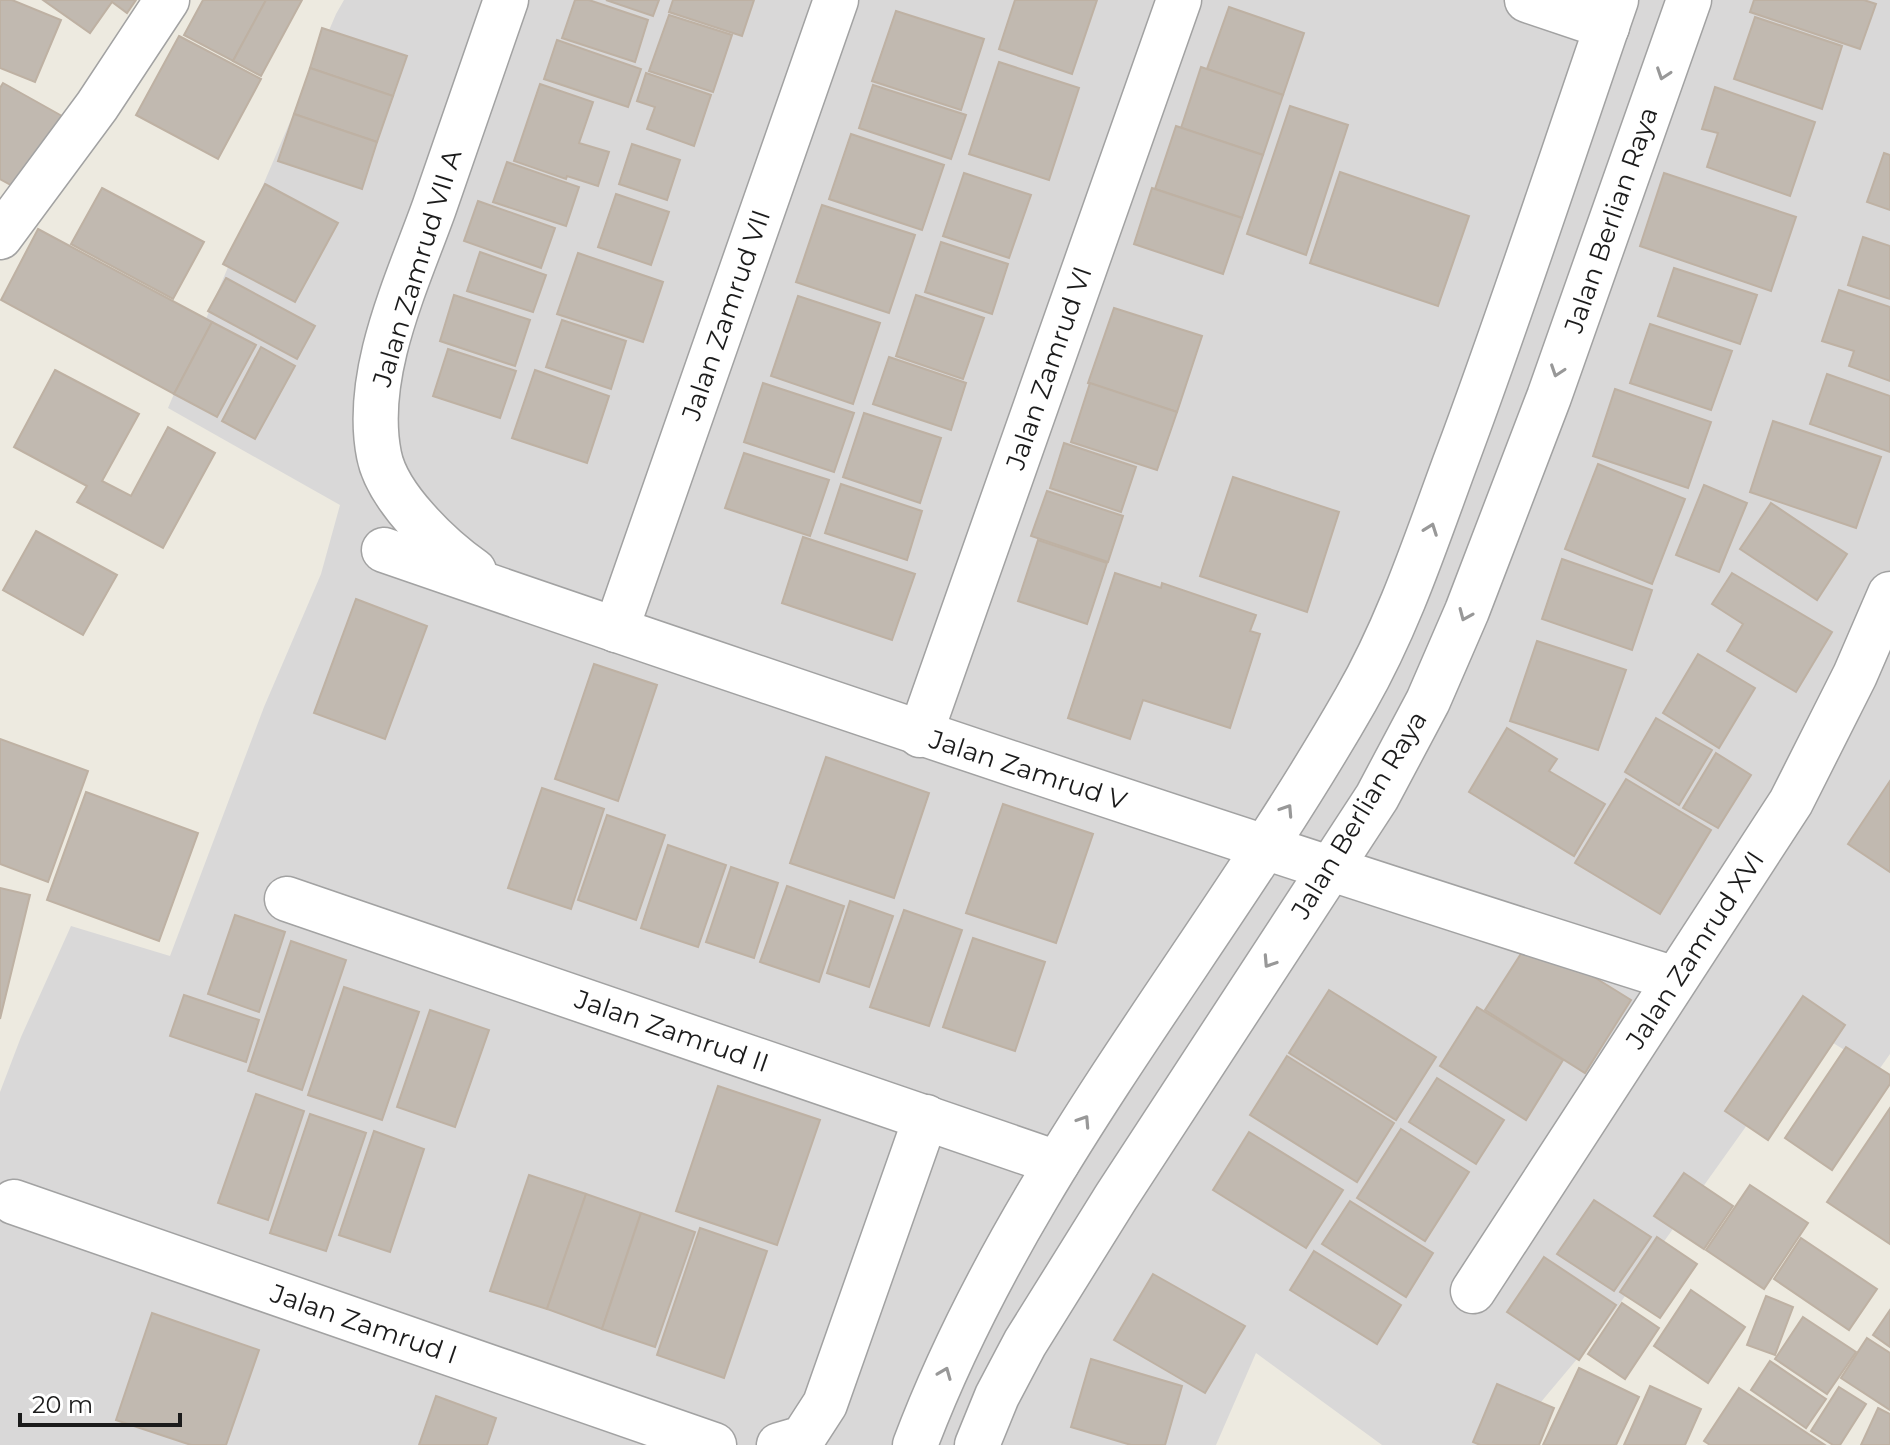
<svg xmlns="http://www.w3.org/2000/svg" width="1890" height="1445" font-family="Montserrat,sans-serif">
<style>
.residential{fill:#d9d8d8}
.building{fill:#c1b9b0;stroke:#beb1a3;stroke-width:2}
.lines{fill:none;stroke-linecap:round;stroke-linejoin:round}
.minor-casing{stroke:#a2a2a2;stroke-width:47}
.minor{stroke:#fff;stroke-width:44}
.oneway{stroke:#989898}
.labels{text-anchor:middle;stroke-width:8;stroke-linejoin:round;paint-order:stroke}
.street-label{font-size:26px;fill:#1b1b1b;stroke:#fff}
</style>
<rect width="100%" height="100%" fill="#edeae0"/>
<polygon class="residential" points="344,0 1890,0 1890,1054 1878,1071 1814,1031 1598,1334 1505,1445 1382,1445 1256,1353 1216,1445 0,1445 0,1092 21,1037 71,926 170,956 264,707 321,574 340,505 168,408 336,14"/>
<g class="building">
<polygon points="0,0 12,0 61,20 35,82 0,68"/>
<polygon points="43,0 136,0 127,13 112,2 90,33"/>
<polygon points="203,0 266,0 233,61 184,35"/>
<polygon points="266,0 302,0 261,76 233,61"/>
<polygon points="575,0 589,0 648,20 635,62 562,38"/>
<polygon points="606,0 659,0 653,16"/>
<polygon points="673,0 754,0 742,36 669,12"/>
<polygon points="1015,0 1097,0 1072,74 999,49"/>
<polygon points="1754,0 1864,0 1876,4 1860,49 1750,12"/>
<polygon points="1229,7 1304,33 1283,95 1207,69"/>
<polygon points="896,11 984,39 961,110 872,81"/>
<polygon points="669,15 732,35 713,92 649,71"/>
<polygon points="1755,17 1842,46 1822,109 1734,79"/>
<polygon points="322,28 407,56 393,96 310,68"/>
<polygon points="179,36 261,79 218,159 136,115"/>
<polygon points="557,40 641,69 628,107 544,79"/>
<polygon points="999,62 1079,88 1049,180 969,154"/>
<polygon points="1201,67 1283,95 1263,155 1181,128"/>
<polygon points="310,68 393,96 377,142 294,114"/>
<polygon points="646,73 711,95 694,146 647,129 655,107 637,101"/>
<polygon points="3,83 62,116 18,189 0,179 0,88"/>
<polygon points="540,84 593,102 579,143 609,152 598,186 567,176 566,179 514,161"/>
<polygon points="873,85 966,115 951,159 859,128"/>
<polygon points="1715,87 1815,122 1790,196 1707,167 1718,133 1702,129"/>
<polygon points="1290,106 1348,125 1306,255 1247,234"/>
<polygon points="294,114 377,142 362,189 278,161"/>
<polygon points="1176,126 1263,155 1242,218 1155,189"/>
<polygon points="851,134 944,165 922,230 829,199"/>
<polygon points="632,144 680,160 667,200 619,184"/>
<polygon points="1884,153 1890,155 1890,210 1867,202"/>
<polygon points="507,162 579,187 566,226 493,202"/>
<polygon points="1340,172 1469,216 1438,306 1310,263"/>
<polygon points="964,173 1031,195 1009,258 943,236"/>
<polygon points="1664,173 1796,217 1771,291 1640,246"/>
<polygon points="265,184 338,223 295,302 223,264"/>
<polygon points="102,188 204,242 173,299 71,244"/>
<polygon points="1152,188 1242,218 1223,274 1134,244"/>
<polygon points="616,194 669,212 651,265 598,247"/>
<polygon points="478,201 555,228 541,268 464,241"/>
<polygon points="822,205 915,235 889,313 796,282"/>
<polygon points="38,229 212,322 174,394 1,300"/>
<polygon points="1863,237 1890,246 1890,299 1848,285"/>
<polygon points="941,242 1008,264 992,314 925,292"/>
<polygon points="480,252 546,275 533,312 467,291"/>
<polygon points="578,253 663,282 643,342 557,314"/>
<polygon points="1674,268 1757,295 1740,344 1658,316"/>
<polygon points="226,278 315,326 297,359 208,311"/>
<polygon points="1839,290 1890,307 1890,381 1849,366 1854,351 1822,341"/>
<polygon points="454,295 530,320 515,366 440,341"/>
<polygon points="916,295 984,318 963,379 896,356"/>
<polygon points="798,296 880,323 853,404 771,376"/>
<polygon points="1114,308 1202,336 1177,412 1088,383"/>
<polygon points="562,320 626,341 611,389 546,367"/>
<polygon points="212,322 256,345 217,417 174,394"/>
<polygon points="1650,324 1732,351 1711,410 1630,383"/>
<polygon points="261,347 295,366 255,439 222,421"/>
<polygon points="448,349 516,371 500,418 433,396"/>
<polygon points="889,357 966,383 951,430 873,404"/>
<polygon points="55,370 139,414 102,481 131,496 168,427 215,453 163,548 77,502 87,486 14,447"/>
<polygon points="535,370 609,396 587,463 512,438"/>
<polygon points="1827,374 1890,396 1890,452 1810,424"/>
<polygon points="763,383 854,413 834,472 744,442"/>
<polygon points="1090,383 1177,412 1157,470 1071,442"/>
<polygon points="1615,389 1711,422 1688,488 1593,456"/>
<polygon points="864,413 941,438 920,503 843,477"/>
<polygon points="1773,421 1881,457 1856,528 1750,492"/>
<polygon points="1064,443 1136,467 1121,512 1050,488"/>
<polygon points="744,453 829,480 810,536 725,508"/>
<polygon points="1598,464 1685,499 1652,584 1565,549"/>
<polygon points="1233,477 1339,512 1307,612 1200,576"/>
<polygon points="841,484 922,511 907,560 825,533"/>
<polygon points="1704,485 1747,503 1719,572 1676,555"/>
<polygon points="1047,491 1123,516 1108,562 1031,536"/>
<polygon points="1771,503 1847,554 1817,600 1740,549"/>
<polygon points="36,531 117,575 83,635 3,590"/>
<polygon points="803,537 915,574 892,640 782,603"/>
<polygon points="1038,540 1107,563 1087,624 1018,601"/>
<polygon points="1562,559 1652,590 1632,650 1542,619"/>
<polygon points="1115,573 1161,588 1162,583 1256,615 1250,631 1260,634 1230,728 1143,700 1130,739 1068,718"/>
<polygon points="1732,573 1832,632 1796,692 1727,651 1743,624 1712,604"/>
<polygon points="356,599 427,626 385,739 314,713"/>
<polygon points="1537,641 1626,670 1598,750 1510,721"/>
<polygon points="1698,654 1755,688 1719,748 1663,713"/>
<polygon points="594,664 657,685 618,801 555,779"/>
<polygon points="1656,718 1712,750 1679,805 1625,772"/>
<polygon points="1507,728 1557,759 1549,771 1605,804 1574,856 1469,792"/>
<polygon points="0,739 88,771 48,882 0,864"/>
<polygon points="1716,753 1751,775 1718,828 1683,808"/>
<polygon points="826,757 929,793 894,898 790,863"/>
<polygon points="1626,779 1711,830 1660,914 1575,863"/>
<polygon points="1890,781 1890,872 1848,844"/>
<polygon points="542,788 604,809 571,909 508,888"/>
<polygon points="86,792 198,833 159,941 47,900"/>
<polygon points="1003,804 1093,834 1056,943 966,913"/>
<polygon points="607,815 665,835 636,920 578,900"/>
<polygon points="668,845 726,865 698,947 641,928"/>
<polygon points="731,867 778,883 754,958 706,942"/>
<polygon points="787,886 844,906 819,982 760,962"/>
<polygon points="0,888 30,895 0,1019"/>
<polygon points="850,901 893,916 869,987 827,973"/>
<polygon points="904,910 962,930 929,1026 870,1007"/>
<polygon points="235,915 285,932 259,1012 208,994"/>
<polygon points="973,938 1045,962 1015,1051 943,1027"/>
<polygon points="1531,938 1631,1000 1585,1073 1485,1010"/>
<polygon points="291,941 346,960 302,1090 248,1071"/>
<polygon points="344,987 419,1012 382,1120 308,1095"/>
<polygon points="1329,990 1436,1057 1396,1120 1289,1053"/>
<polygon points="184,995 259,1020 246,1062 170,1036"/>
<polygon points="1803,996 1845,1025 1768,1140 1725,1111"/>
<polygon points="1477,1007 1563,1060 1526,1120 1440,1066"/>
<polygon points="430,1010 489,1030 455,1127 397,1107"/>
<polygon points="1846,1047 1890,1075 1890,1084 1832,1170 1785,1138"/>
<polygon points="1287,1056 1394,1123 1357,1182 1250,1115"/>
<polygon points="1437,1078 1504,1120 1476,1164 1409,1122"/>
<polygon points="718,1086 820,1120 777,1245 676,1211"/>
<polygon points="256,1094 304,1111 268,1220 218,1203"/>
<polygon points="1890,1108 1890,1244 1827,1202"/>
<polygon points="310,1114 366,1133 326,1251 270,1233"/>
<polygon points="1401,1129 1469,1172 1425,1241 1357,1198"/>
<polygon points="374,1131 424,1149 390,1252 339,1235"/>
<polygon points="1249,1132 1343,1190 1306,1248 1213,1190"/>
<polygon points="1684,1173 1733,1206 1704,1249 1654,1216"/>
<polygon points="529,1175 586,1194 547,1309 490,1291"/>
<polygon points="1750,1185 1808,1223 1764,1289 1706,1250"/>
<polygon points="586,1194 641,1213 602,1329 547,1309"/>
<polygon points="1594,1200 1651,1237 1614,1291 1557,1254"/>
<polygon points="1350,1201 1433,1253 1406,1297 1322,1244"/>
<polygon points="641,1213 695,1232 655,1347 602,1329"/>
<polygon points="700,1228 767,1251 724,1378 657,1355"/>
<polygon points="1657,1237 1697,1264 1660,1318 1620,1292"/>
<polygon points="1801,1238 1877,1289 1849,1330 1774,1279"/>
<polygon points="1314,1251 1401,1305 1377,1344 1290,1290"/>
<polygon points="1544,1257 1616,1305 1579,1360 1507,1312"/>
<polygon points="1153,1274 1245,1326 1205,1393 1114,1340"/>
<polygon points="1691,1290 1745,1327 1708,1383 1654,1346"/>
<polygon points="1766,1296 1793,1307 1775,1355 1747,1345"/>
<polygon points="1622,1303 1659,1328 1625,1379 1588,1354"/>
<polygon points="1890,1310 1890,1347 1873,1335"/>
<polygon points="152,1313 259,1350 226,1445 191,1445 116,1420"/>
<polygon points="1803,1317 1856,1352 1827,1394 1775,1359"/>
<polygon points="1867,1338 1890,1353 1890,1410 1841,1378"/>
<polygon points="1091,1359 1182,1386 1165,1445 1131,1445 1071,1427"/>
<polygon points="1770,1361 1826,1399 1806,1428 1751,1390"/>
<polygon points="1579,1368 1639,1397 1616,1445 1543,1445"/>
<polygon points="1497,1384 1554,1408 1539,1445 1480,1445 1473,1442"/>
<polygon points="1650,1386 1701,1409 1685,1445 1624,1445"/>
<polygon points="1839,1387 1866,1404 1840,1445 1833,1445 1811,1431"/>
<polygon points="1739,1388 1825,1445 1710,1445 1704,1441"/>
<polygon points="436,1396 496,1418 487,1445 419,1445"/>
<polygon points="1878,1408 1890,1414 1890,1445 1861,1445"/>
</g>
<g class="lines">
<defs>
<g id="minor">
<polyline points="1527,0 1607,27"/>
<polyline points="0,237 97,106 167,0"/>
<path d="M384,550c429,148 858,293 1291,429"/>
<path d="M474,571c-34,-24 -87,-74 -95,-116 -16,-81 28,-172 55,-247 24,-70 48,-139 72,-208"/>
<polyline points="616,630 836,0"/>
<polyline points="920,735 1179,0"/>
<polyline points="287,899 1057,1163"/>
<polyline points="14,1202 714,1445"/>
<polyline points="1473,1291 1791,802 1855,675 1890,594"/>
<polyline points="779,1445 803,1438 825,1404 926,1117"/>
<path d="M915,1445c103,-273 298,-495 441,-746 43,-75 70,-158 100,-239 57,-152 107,-307 160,-460"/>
<polyline points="977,1445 997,1396 1025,1343 1116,1197 1377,797 1428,701 1467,611 1549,397 1689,0"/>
</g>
</defs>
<use href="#minor" class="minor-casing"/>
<use href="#minor" class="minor"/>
</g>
<defs><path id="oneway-chevron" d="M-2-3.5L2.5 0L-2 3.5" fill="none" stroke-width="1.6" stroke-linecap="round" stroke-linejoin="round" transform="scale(2)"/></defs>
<g class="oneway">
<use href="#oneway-chevron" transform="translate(1663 74) rotate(109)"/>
<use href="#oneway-chevron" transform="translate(1557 371) rotate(109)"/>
<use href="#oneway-chevron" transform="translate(1431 529) rotate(-70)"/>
<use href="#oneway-chevron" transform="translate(1465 615) rotate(113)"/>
<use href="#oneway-chevron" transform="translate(1287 810) rotate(-57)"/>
<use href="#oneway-chevron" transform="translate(1269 962) rotate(123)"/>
<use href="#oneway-chevron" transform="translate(1084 1121) rotate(-57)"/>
<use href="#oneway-chevron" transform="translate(945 1373) rotate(-68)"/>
</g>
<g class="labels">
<g class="street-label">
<text transform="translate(1611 220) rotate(-71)" y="9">Jalan Berlian Raya</text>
<text transform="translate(417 268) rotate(-73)" y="9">Jalan Zamrud VII A</text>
<text transform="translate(726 315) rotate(-71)" y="9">Jalan Zamrud VII</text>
<text transform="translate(1049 368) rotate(-71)" y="9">Jalan Zamrud VI</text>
<text transform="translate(1028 770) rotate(18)" y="9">Jalan Zamrud V</text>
<text transform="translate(1359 815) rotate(-59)" y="9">Jalan Berlian Raya</text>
<text transform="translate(1695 950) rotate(-57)" y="9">Jalan Zamrud XVI</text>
<text transform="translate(672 1031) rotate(19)" y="9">Jalan Zamrud II</text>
<text transform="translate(364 1324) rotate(19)" y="9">Jalan Zamrud I</text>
</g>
</g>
<path d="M20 1413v12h160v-12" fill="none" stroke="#1b1b1b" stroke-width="4"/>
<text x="32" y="1413" font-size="24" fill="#1b1b1b" stroke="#ffffff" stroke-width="6" paint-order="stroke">20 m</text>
</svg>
